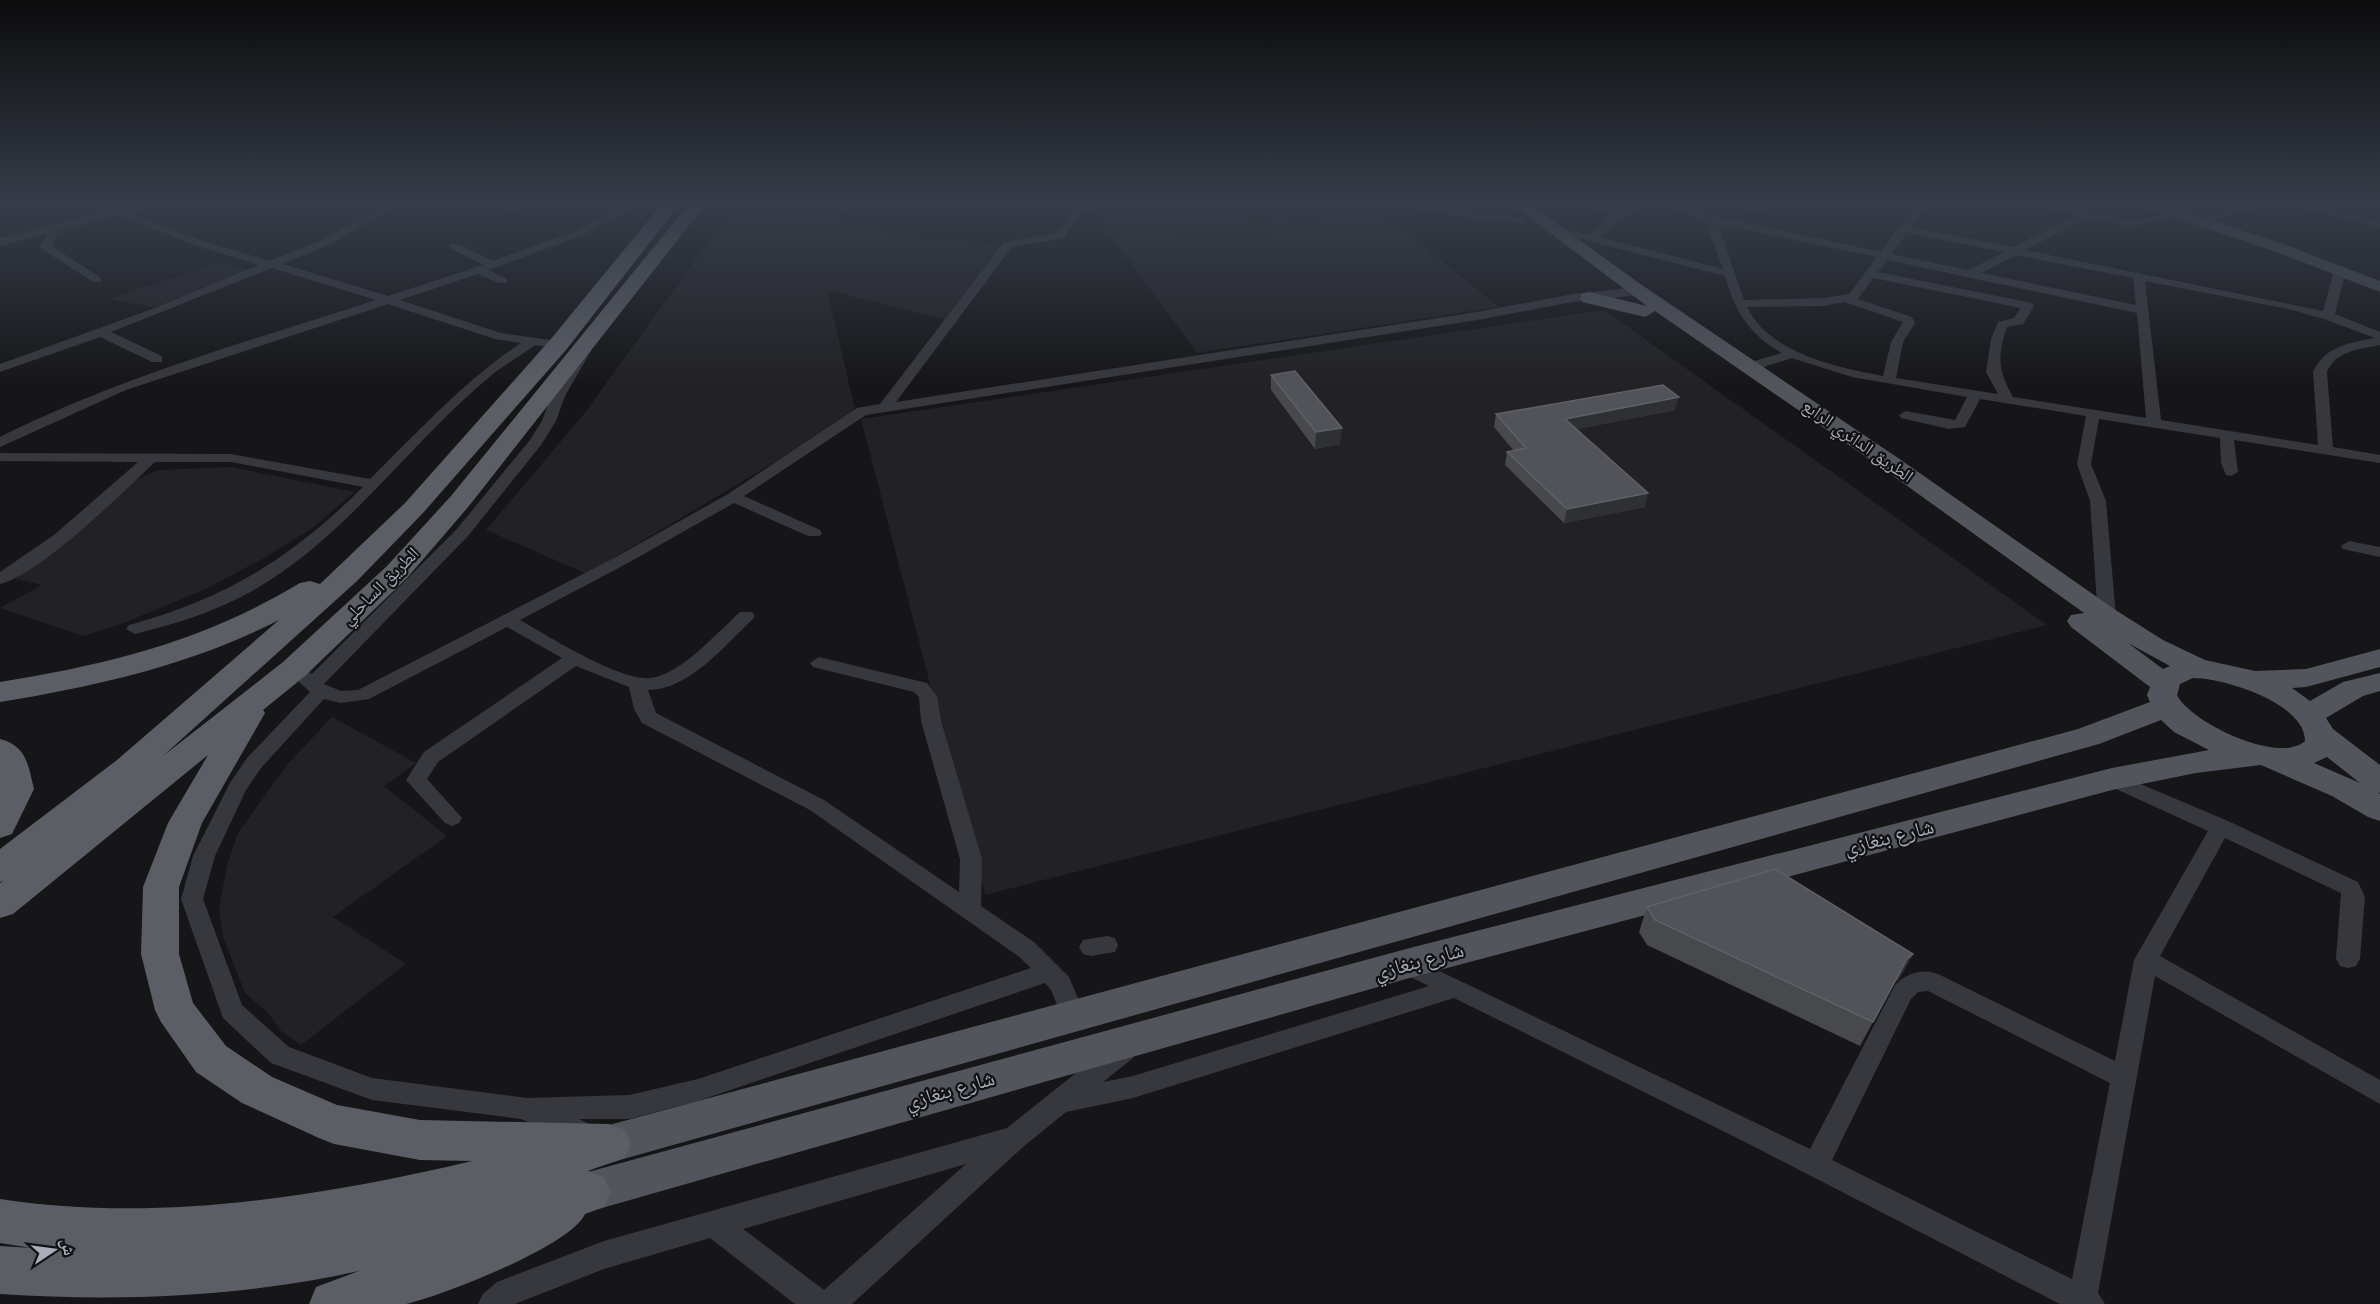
<svg xmlns="http://www.w3.org/2000/svg" width="2380" height="1304" font-family="'IBM Plex Sans','Noto Naskh Arabic',sans-serif">
<style>
.built{fill:#222225}
.green{fill:#1e261f}
.lines{fill:none;stroke-linecap:round;stroke-linejoin:round}
.minor{fill:#37383d;fill-rule:evenodd}
.tertiary{fill:#37383d;fill-rule:evenodd}
.secondary{fill:#45474d;fill-rule:evenodd}
.primary{fill:#53555c;fill-rule:evenodd}
.trunk{fill:#5b5e65;fill-rule:evenodd}
.wall{fill:#47494d}
.shaded-wall{fill:#2f3033}
.building{fill:#525359;stroke:#5f6168;stroke-width:1.5}
.labels{text-anchor:middle;stroke-width:4.5;stroke-linejoin:round;paint-order:stroke}
.street-label{font-size:18px;fill:#a8adb8;stroke:#111113}
.near-street-label{font-size:21px;fill:#a8adb8;stroke:#111113}
</style>
<rect width="100%" height="100%" fill="#161618"/>
<g class="built">
<polygon points="735,205 862,205 834,216 917,239 1001,244 947,320 827,290 855,409 800,447 587,574 486,530 584,414"/>
<polygon points="1102,205 1372,205 1499,307 1197,353 1089,206"/>
<polygon points="219,263 245,270 240,274 162,309 109,299"/>
<polygon points="1604,310 2047,625 985,895 861,419"/>
<polygon points="231,467 355,492 311,529 266,557 206,589 121,624 83,636 0,608 42,585 15,579 61,547 128,483 158,470"/>
<polygon points="332,717 416,763 384,786 447,836 333,917 406,964 301,1045 281,1031 268,1013 245,993 223,937 219,908 227,866 238,833 287,765"/>
</g>
<g class="green">
<polygon points="1266,205 1286,205 1281,212 1347,223 1340,230 1273,218 1252,234 1274,238 1252,241 1229,237 1227,235 1253,216 1237,212 1243,208 1259,210"/>
<path d="M1181,228l46,9c-13,9 -26,14 -42,12l11,-9 -25,-5z"/>
<polygon points="1277,239 1255,261 1250,260 1243,252 1255,242"/>
<polygon points="1214,248 1240,252 1246,260 1244,263 1192,252"/>
</g>
<g class="lines">
<g class="minor">
<path d="M386,205h12l-68,39 -47,20 105,32 95,-31 -33,-17v-4h8l35,17 82,-30 51,-26h12l-55,30 -94,35 18,9v4h-8l-21,-9 -78,26 101,33 57,8 6,4 -6,4 -23,-4c-13,10 -28,18 -41,28 -84,69 -145,162 -240,217 -37,21 -78,34 -119,44l-9,-5 3,-4c98,-27 161,-66 234,-138l-132,-25h-76c-33,31 -114,112 -155,122v-12l54,-37 84,-73 -138,-1v-8l231,1 139,25c49,-48 94,-98 151,-136l-26,-4 -107,-35 -262,86 -126,57v-10c120,-60 249,-96 376,-137l-104,-32 -161,64 51,24v6h-10l-52,-25 -100,35v-8l155,-56 104,-43 -64,-20 -82,-32v-4h8l82,32 67,20 52,-21z"/>
<polygon points="486,205 538,205 514,211"/>
<path d="M1079,205h11l-10,9 -16,24 -52,9 -116,155 581,-90 96,-18 65,-7 6,4 -6,4 -65,7 -96,18 -611,95 -122,81 76,34 2,3 -2,3h-12l-74,-33 -106,60 -108,57c28,16 101,62 131,58 30,-4 67,-46 89,-66h12l3,4 -3,4c-27,25 -63,70 -104,70l8,23 168,87 135,92 1,-33 -39,-138 -2,-24 -5,-5 -101,-25 -3,-4 9,-6 108,26 10,13 4,25 41,138 -1,47 53,36 35,35 16,38 -3,7 -9,3 -9,-3 -13,-32 -6,-7 -347,118 -69,18h-50l10,5 4,8 -4,8 -9,4 -59,-25 -149,-19 -101,-37 -48,-45 -42,-119 12,-43 37,-73 17,-25 63,-66 -25,-23 9,-6 18,11 144,-144 74,-90 12,-19 9,-25 29,-48 5,-1 6,4 -26,45 -9,25 -15,24 -73,91 -144,148 17,7 17,-1 258,-133 112,-63 129,-86 23,-4 124,-162 52,-9zM507,627l55,31 -138,94 -18,28 39,43 7,3 7,-3 3,-5 -35,-39 11,-17 138,-96 53,21 5,22 8,14 168,87 208,146 13,12 -333,111 -69,16 -102,3 -155,-20 -83,-31 -47,-42 -39,-106 12,-43 31,-66 15,-22 63,-69 17,4 28,-4z"/>
<polygon points="1403,205 1425,205 1472,213 1522,217 1527,220 1522,223 1472,219"/>
<path d="M1578,205h17l24,6 11,-6h12l-43,32 124,32 -17,-48 -42,-16h15l35,11 167,36 34,-47h10l-14,22 102,20 62,-32 -37,-10h18l73,16 53,-10v4l-53,12 -42,-9 -62,32 298,61 11,-40 10,-2 2,2 -11,43 45,18v13c-21,4 -44,6 -53,27l6,75 47,8v8l-146,-23 4,32 -7,4 -5,-1 -5,-12 -1,-25 -121,-19 -8,45 15,37 10,116 -3,4h-12l-3,-4 -8,-116 -13,-37 9,-48 -106,-17 -15,28 -16,2 -48,-11 -2,-3 7,-4 49,9 12,-23 -115,-20 -60,-19 -38,12h-10v-6l38,-11c-33,-19 -47,-41 -57,-77l-175,-45 -1,-2 5,-3 35,9 23,-20zM1718,224l159,33 -28,37 -26,4 -79,2zM1907,233l97,19 -35,18 -78,-16zM2016,255l117,23 3,27 -154,-32zM1887,260l250,53 9,105 -133,-21c-15,-27 -16,-40 -6,-70l16,-3 11,-18 -2,-3 -154,-31zM1873,278l148,30 -7,10 -16,4 -7,17 -5,33 12,22 -102,-16 7,-36 12,-19 -3,-6 -54,-18zM2145,281l143,28 36,10 51,19c-26,5 -50,8 -62,34l5,73 -157,-25zM1844,302l59,20 -12,20 -8,34c-46,-9 -113,-22 -136,-69l76,-1z"/>
<polygon points="1730,205 1750,205 1767,210 1762,213"/>
<polygon points="2252,205 2270,205 2211,220 2206,217"/>
<polygon points="2290,205 2307,205 2380,222 2380,228"/>
<polygon points="51,226 60,228 52,246 101,278 101,282 93,282 42,249 40,247"/>
<polygon points="2349,541 2380,547 2380,557 2343,549 2341,546"/>
<path d="M2112,772l116,49 130,61 7,15 -5,62 -4,7 -8,2 -8,-2 -4,-7 5,-66 -116,-55 -65,118 220,124v24l-225,-128 -57,317 7,11h-45l-325,-167 -281,-139 -321,100 -67,14 -43,35 -171,157h-57l-85,-66 -106,31 -89,35h-37l5,-10 14,-12 107,-41 403,-113 108,-86 9,-3 9,3 3,8 -3,8 -30,24 30,-6 296,-90 -31,-15 -4,-7 4,-7 8,-2 404,194 85,-164c12,-12 27,-17 43,-11l177,87 19,-101 74,-129 -103,-47 -3,-5 3,-5zM1928,991l182,92 -38,196 -240,-119 79,-161 7,-7zM966,1164l-142,126 -81,-61z"/>
<polygon points="1107,936 1115,938 1118,945 1115,952 1091,956 1083,954 1079,947 1083,940"/>
</g>
<polygon class="tertiary" points="128,205 148,205 147,208 0,246 0,238"/>
<polygon class="secondary" points="2144,205 2165,205 2286,245 2380,281 2380,292 2274,251 2146,208"/>
<path class="primary" d="M1513,205h18l108,78 262,177 216,151 46,29 42,20 50,11 51,-2 74,-20v18l-74,20 -14,1 18,13 33,-19 37,-9v18l-17,5 -37,22 7,11 47,36v28l-3,-1 3,2v27l-12,-4 -36,-21 -71,-31 -65,8 -84,17 -706,189 -818,233 -15,-6 -7,-14 7,-14 15,-6 818,-223 706,-181 97,-18 -35,-18 -13,-12 -62,24 -1490,419 -15,-5 -6,-14 6,-14 15,-5 1469,-396 72,-27 -3,-7 3,-8 -79,-60 -4,-6 4,-6 13,-2 -199,-143 -230,-159 -10,6 -63,-15 -2,-4 2,-4 7,-2 58,14zM2128,643l42,23 -7,3zM2193,678c31,0 112,25 112,63 -26,24 -115,-19 -128,-46l3,-11zM2327,757l33,26 -46,-20z"/>
<g class="trunk">
<path d="M661,205h18l-113,145 -143,163 -66,68 -194,175 120,-94 104,-96 64,-70 237,-291h17l-236,301 -62,72 -102,98 -42,34 2,3 -63,110 -23,64v67l14,49 33,43 46,31 65,28 83,15 189,4 16,6 6,14 -6,14c-14,5 -24,8 -37,13l16,6 7,15 -7,15 -19,7c-14,32 -144,82 -179,90 -23,0 -72,0 -97,0l7,-17 43,-16c-118,26 -238,31 -359,23v-48l32,2 -32,-5v-44c155,24 320,-2 472,-38l-52,-1 -86,-16 -15,-6 -77,-35 -46,-31 -35,-50 -6,-12 -14,-56 2,-67 25,-64 40,-68 -195,159 -13,4v-35l4,-3 -4,2v-33l117,-89 162,-140c-88,45 -182,66 -279,82v-20c113,-19 201,-40 300,-99l10,-2 10,3 85,-81 145,-163z"/>
<path d="M0,739c27,7 28,26 34,50l-22,45 -12,4z"/>
</g>
</g>
<g class="wall">
<polygon points="1271,375 1340,444 1315,449 1271,390"/>
<polygon points="1675,410 1577,429 1645,507 1564,523 1505,465 1507,452 1514,451 1494,427 1496,414"/>
<polygon points="1647,907 1913,954 1899,979 1894,983 1860,1046 1647,945 1639,932"/>
</g>
<g class="shaded-wall">
<polygon points="1679,397 1675,410 1562,432 1565,419"/>
<polygon points="1342,428 1340,444 1315,449 1316,432"/>
<polygon points="1648,493 1645,507 1564,523 1567,509"/>
<polygon points="1913,954 1899,979 1893,984 1907,959"/>
</g>
<g class="building">
<polygon points="1295,371 1342,428 1316,432 1271,375"/>
<polygon points="1663,385 1679,397 1565,419 1648,493 1567,509 1507,452 1526,448 1496,414"/>
<polygon points="1775,869 1913,954 1907,959 1873,1022 1655,920 1647,907"/>
</g>
<linearGradient id="sky" x2="0" y2="1"><stop stop-color="#0c0c0d"/><stop offset="0.53" stop-color="#363c48"/><stop offset="1" stop-color="#363c48" stop-opacity="0"/></linearGradient>
<rect width="2380" height="387" fill="url(#sky)"/>
<g class="labels">
<g class="street-label">
<text transform="translate(1858 441) rotate(35)" y="6">الطريق الدائري الرابع</text>
<text transform="translate(380 586) rotate(-45)" y="6">الطريق الساحلي</text>
</g>
<g class="near-street-label">
<text transform="translate(1889 837) rotate(-14)" y="7">شارع بنغازي</text>
<text transform="translate(1419 961) rotate(-15)" y="7">شارع بنغازي</text>
<text transform="translate(950 1090) rotate(-16)" y="7">شارع بنغازي</text>
</g>
</g>
<g transform="translate(54 1250) rotate(77)" stroke="#111113" stroke-width="4.5" paint-order="stroke">
<path d="M0-4.5L10 22L0 15L-10 22Z" fill="#a8adb8"/>
<text y="-9" font-size="16" font-weight="bold" text-anchor="middle" fill="#a8adb8">ش</text>
</g>
</svg>
